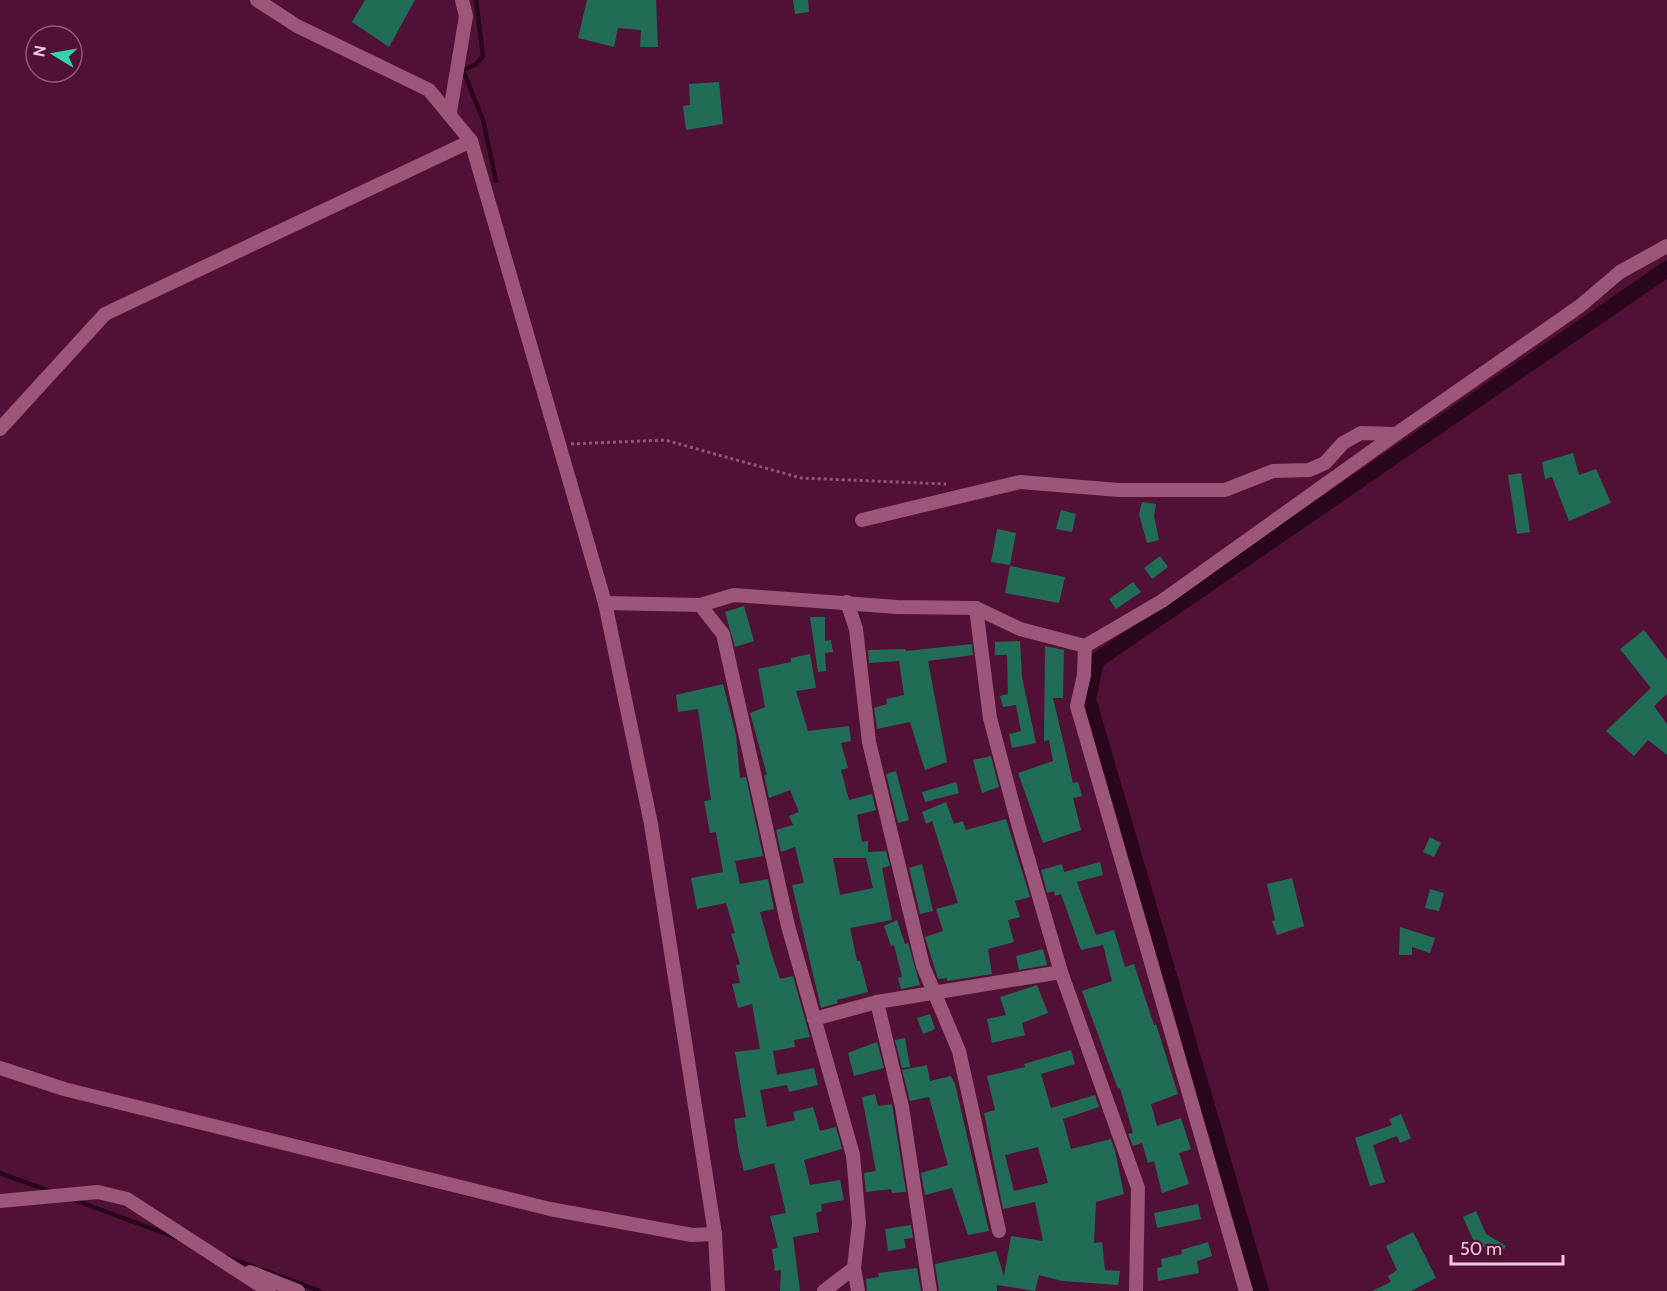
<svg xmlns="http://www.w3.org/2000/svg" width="1667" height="1291" font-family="Cabin,sans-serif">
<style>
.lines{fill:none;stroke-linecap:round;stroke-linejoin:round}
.stream{stroke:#290619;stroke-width:4.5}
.canal{stroke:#290619;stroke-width:16}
.building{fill:#216c56;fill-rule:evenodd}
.path{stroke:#8d5674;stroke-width:3;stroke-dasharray:3 3;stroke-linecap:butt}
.street{stroke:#9b5679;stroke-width:14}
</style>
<rect width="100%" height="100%" fill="#511136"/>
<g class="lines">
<g class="stream">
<polyline points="476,0 483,56 475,65 463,70 483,120 496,181"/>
<polyline points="0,1173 50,1191"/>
<polyline points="72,1199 177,1238"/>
<polyline points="227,1257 255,1267"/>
<polyline points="263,1270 320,1291"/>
</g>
<polyline class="canal" points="1261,1291 1088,699 1096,661 1667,269"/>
</g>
<g class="building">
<polygon points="365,0 415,0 389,47 352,22"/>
<polygon points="587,0 656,0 658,47 640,47 641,30 618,28 614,47 578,38"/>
<polygon points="793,0 808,0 809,12 795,14"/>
<polygon points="719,82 723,124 686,130 683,106 690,105 689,84"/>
<polygon points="1573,453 1579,475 1596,469 1611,503 1569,521 1552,477 1545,479 1542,462"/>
<polygon points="1521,473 1530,532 1517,534 1508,475"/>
<polygon points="1142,502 1156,504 1154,516 1159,540 1147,543 1139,514"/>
<polygon points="1061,510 1076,514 1072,532 1056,529"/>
<polygon points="997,529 1016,533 1010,565 991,562"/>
<polygon points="1160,556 1168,567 1152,579 1144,568"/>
<polygon points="1010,566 1065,577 1059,603 1005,593"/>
<polygon points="1133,582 1141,592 1116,609 1109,599"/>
<polygon points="744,606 754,641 735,647 725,612"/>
<polygon points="810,617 825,617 825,641 831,640 833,652 825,653 826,671 818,672"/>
<polygon points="1644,630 1667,660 1667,694 1654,706 1667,724 1667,755 1648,740 1634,756 1606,731 1651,688 1620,649"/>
<polygon points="1020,641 1022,677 1036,743 1012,748 1009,734 1021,731 1016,705 1003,707 1000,696 1008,694 1007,655 995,655 995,642"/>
<polygon points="972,644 973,655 928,661 947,762 925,770 910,722 877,729 874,708 887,704 886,699 904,695 899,661 869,663 868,650 905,649 906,651"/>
<polygon points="1045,646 1064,650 1063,698 1053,698 1073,783 1078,782 1082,796 1073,798 1081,830 1043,843 1018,773 1053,761 1049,740 1044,741"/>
<path d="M810,654l6,34 -20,3 12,40 41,-5 2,15 -10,2 7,25 -7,2 8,30 23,-6 4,16 -19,5 5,27 6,-1v11l18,-1 4,15 -8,2 10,52 -42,8 7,33h3l8,31 -31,8 1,3 -17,5 -29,-123 12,-2 -9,-36 -14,5 -5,-22 17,-5 -4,-9 10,-4 -9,-22 -21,8 -5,-23h3l-17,-62 15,-6 -7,-38 33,-7v-4zM833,858h33l7,30 -33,7z"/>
<polygon points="723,684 736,735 740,778 746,777 763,856 735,861 740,884 768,879 774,909 760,912 771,952 780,979 793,976 810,1037 794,1040 795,1047 773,1051 777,1075 814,1068 818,1085 789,1092 787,1085 760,1090 767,1127 795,1120 793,1112 813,1107 820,1131 836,1127 842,1149 804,1160 810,1185 840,1180 844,1200 821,1204 822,1211 816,1213 819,1232 793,1237 800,1291 780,1291 781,1270 775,1271 772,1249 778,1248 770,1216 786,1213 774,1163 744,1171 739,1152 734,1119 746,1117 735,1052 760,1049 752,1004 738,1008 732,984 740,983 736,965 740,964 731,934 735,933 726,903 697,909 691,878 723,872 716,832 710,833 704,801 711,800 698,709 678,712 676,695"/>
<polygon points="991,756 999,787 982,793 973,760"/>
<polygon points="896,771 909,820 898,823 886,774"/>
<polygon points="956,782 959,793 925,802 922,792"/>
<polygon points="946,802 954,824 963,821 966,830 1006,819 1030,897 1015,901 1020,917 1008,920 1014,942 988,949 992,974 947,981 947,978 938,979 925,937 943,931 936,909 958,903 932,821 926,824 922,812"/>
<polygon points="1430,837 1441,843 1434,857 1423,852"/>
<polygon points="1100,862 1103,875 1077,882 1096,935 1114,930 1125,967 1134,964 1154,1025 1156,1024 1178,1094 1151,1104 1157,1126 1181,1118 1191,1149 1179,1153 1189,1184 1162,1193 1154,1161 1148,1163 1142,1143 1133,1146 1128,1134 1133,1133 1120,1088 1118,1089 1082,991 1112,981 1103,945 1081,950 1061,894 1055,896 1054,891 1047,893 1041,870 1062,864 1064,872"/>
<polygon points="922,864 933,911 920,914 909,868"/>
<polygon points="1292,878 1304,926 1277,935 1272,921 1275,920 1267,884"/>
<polygon points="1430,889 1444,893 1439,911 1425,908"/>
<polygon points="897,920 905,944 908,943 920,985 901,989 898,978 902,977 894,945 891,946 884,926"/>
<polygon points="1400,927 1435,938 1430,953 1412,947 1412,955 1399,955"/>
<polygon points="1043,949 1047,965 1019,970 1016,956"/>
<polygon points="1037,985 1048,1013 1022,1023 1025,1035 992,1043 987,1019 1006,1015 1000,997"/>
<polygon points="930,1014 935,1029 923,1034 917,1018"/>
<polygon points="905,1038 910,1067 902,1068 895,1040"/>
<polygon points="877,1042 884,1068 854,1076 848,1053"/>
<path d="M1071,1050l4,14 -34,10 10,34 44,-13 4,12 -36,12 8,30 40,-10 4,12 9,43 -28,8 -2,41 8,-1 3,28 15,1 -2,14 -56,-4 -23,-6 -4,16 -38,-6v6h-58l-4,-27 61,-13 8,25 7,-40 32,5 -8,-39 -32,7 -19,-96 11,-3 -8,-34 38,-9 -1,-3zM1038,1147l10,36 -34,8 -9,-36z"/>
<polygon points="927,1065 930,1081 951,1076 955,1084 989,1231 968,1235 952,1188 925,1195 921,1173 948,1165 929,1097 910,1101 902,1070"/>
<polygon points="875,1094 878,1106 892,1104 906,1192 892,1193 891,1189 866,1192 864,1173 876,1171 862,1097"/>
<polygon points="1401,1114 1411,1138 1400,1143 1397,1136 1373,1145 1385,1182 1370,1186 1355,1138 1392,1125 1389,1119"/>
<polygon points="1198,1204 1201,1219 1157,1228 1154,1213"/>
<polygon points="1476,1211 1486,1234 1506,1246 1500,1256 1478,1243 1475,1244 1463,1217"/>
<polygon points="911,1225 913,1238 904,1239 906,1248 888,1251 885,1229"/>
<polygon points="1413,1232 1436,1278 1411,1291 1372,1291 1391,1282 1388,1276 1397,1270 1386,1246"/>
<polygon points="1208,1242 1212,1256 1197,1261 1199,1273 1158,1281 1157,1268 1162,1267 1161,1259 1182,1254 1181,1250"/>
<polygon points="917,1268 921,1291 867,1291 866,1279 879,1277 878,1273"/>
</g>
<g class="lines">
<polyline class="path" points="571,444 665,440 801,478 946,484"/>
<g class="street">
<polyline points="257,0 297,26 429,90 471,141 605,603 651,824 715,1234 718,1291"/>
<polyline points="450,112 466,16 462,0"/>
<polyline points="0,429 105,314 471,141"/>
<polyline points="862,520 1020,482 1119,490 1225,490 1273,471 1309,470 1325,463 1343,443 1361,433 1396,434 1580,306 1620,272 1667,246"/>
<polyline points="847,602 856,629 869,742 923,966 959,1051 999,1231"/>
<polyline points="605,603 700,605 734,595 897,607 976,608 1020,629 1085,646 1162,601 1396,434"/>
<polyline points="700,605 723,634 788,926 853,1155 859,1223 854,1268 858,1291"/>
<polyline points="976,608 990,718 1018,824 1061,972 1138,1188 1136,1291"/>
<polyline points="1085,646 1084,675 1077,706 1246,1291"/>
<polyline points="877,1002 902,1107 930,1291"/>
<polyline points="814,1019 877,1002 1061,972"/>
<polyline points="0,1068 64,1089 550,1209 692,1235 715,1234"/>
<polyline points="0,1201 98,1192 127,1199 269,1291"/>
<polyline points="250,1272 298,1291"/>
<polyline points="824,1291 854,1268"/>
</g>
</g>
<g transform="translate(54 54) rotate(281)"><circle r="28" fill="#511136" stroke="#915a78" stroke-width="1.5"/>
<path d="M0-4.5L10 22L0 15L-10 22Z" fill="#33d4a8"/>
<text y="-9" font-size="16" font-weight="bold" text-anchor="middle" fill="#f0c8da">N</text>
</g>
<path d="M1451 1255v9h112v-9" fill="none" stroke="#f0c8da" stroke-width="3"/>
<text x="1460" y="1255" font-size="18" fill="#f0c8da" stroke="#511136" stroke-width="4.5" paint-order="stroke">50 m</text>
</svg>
